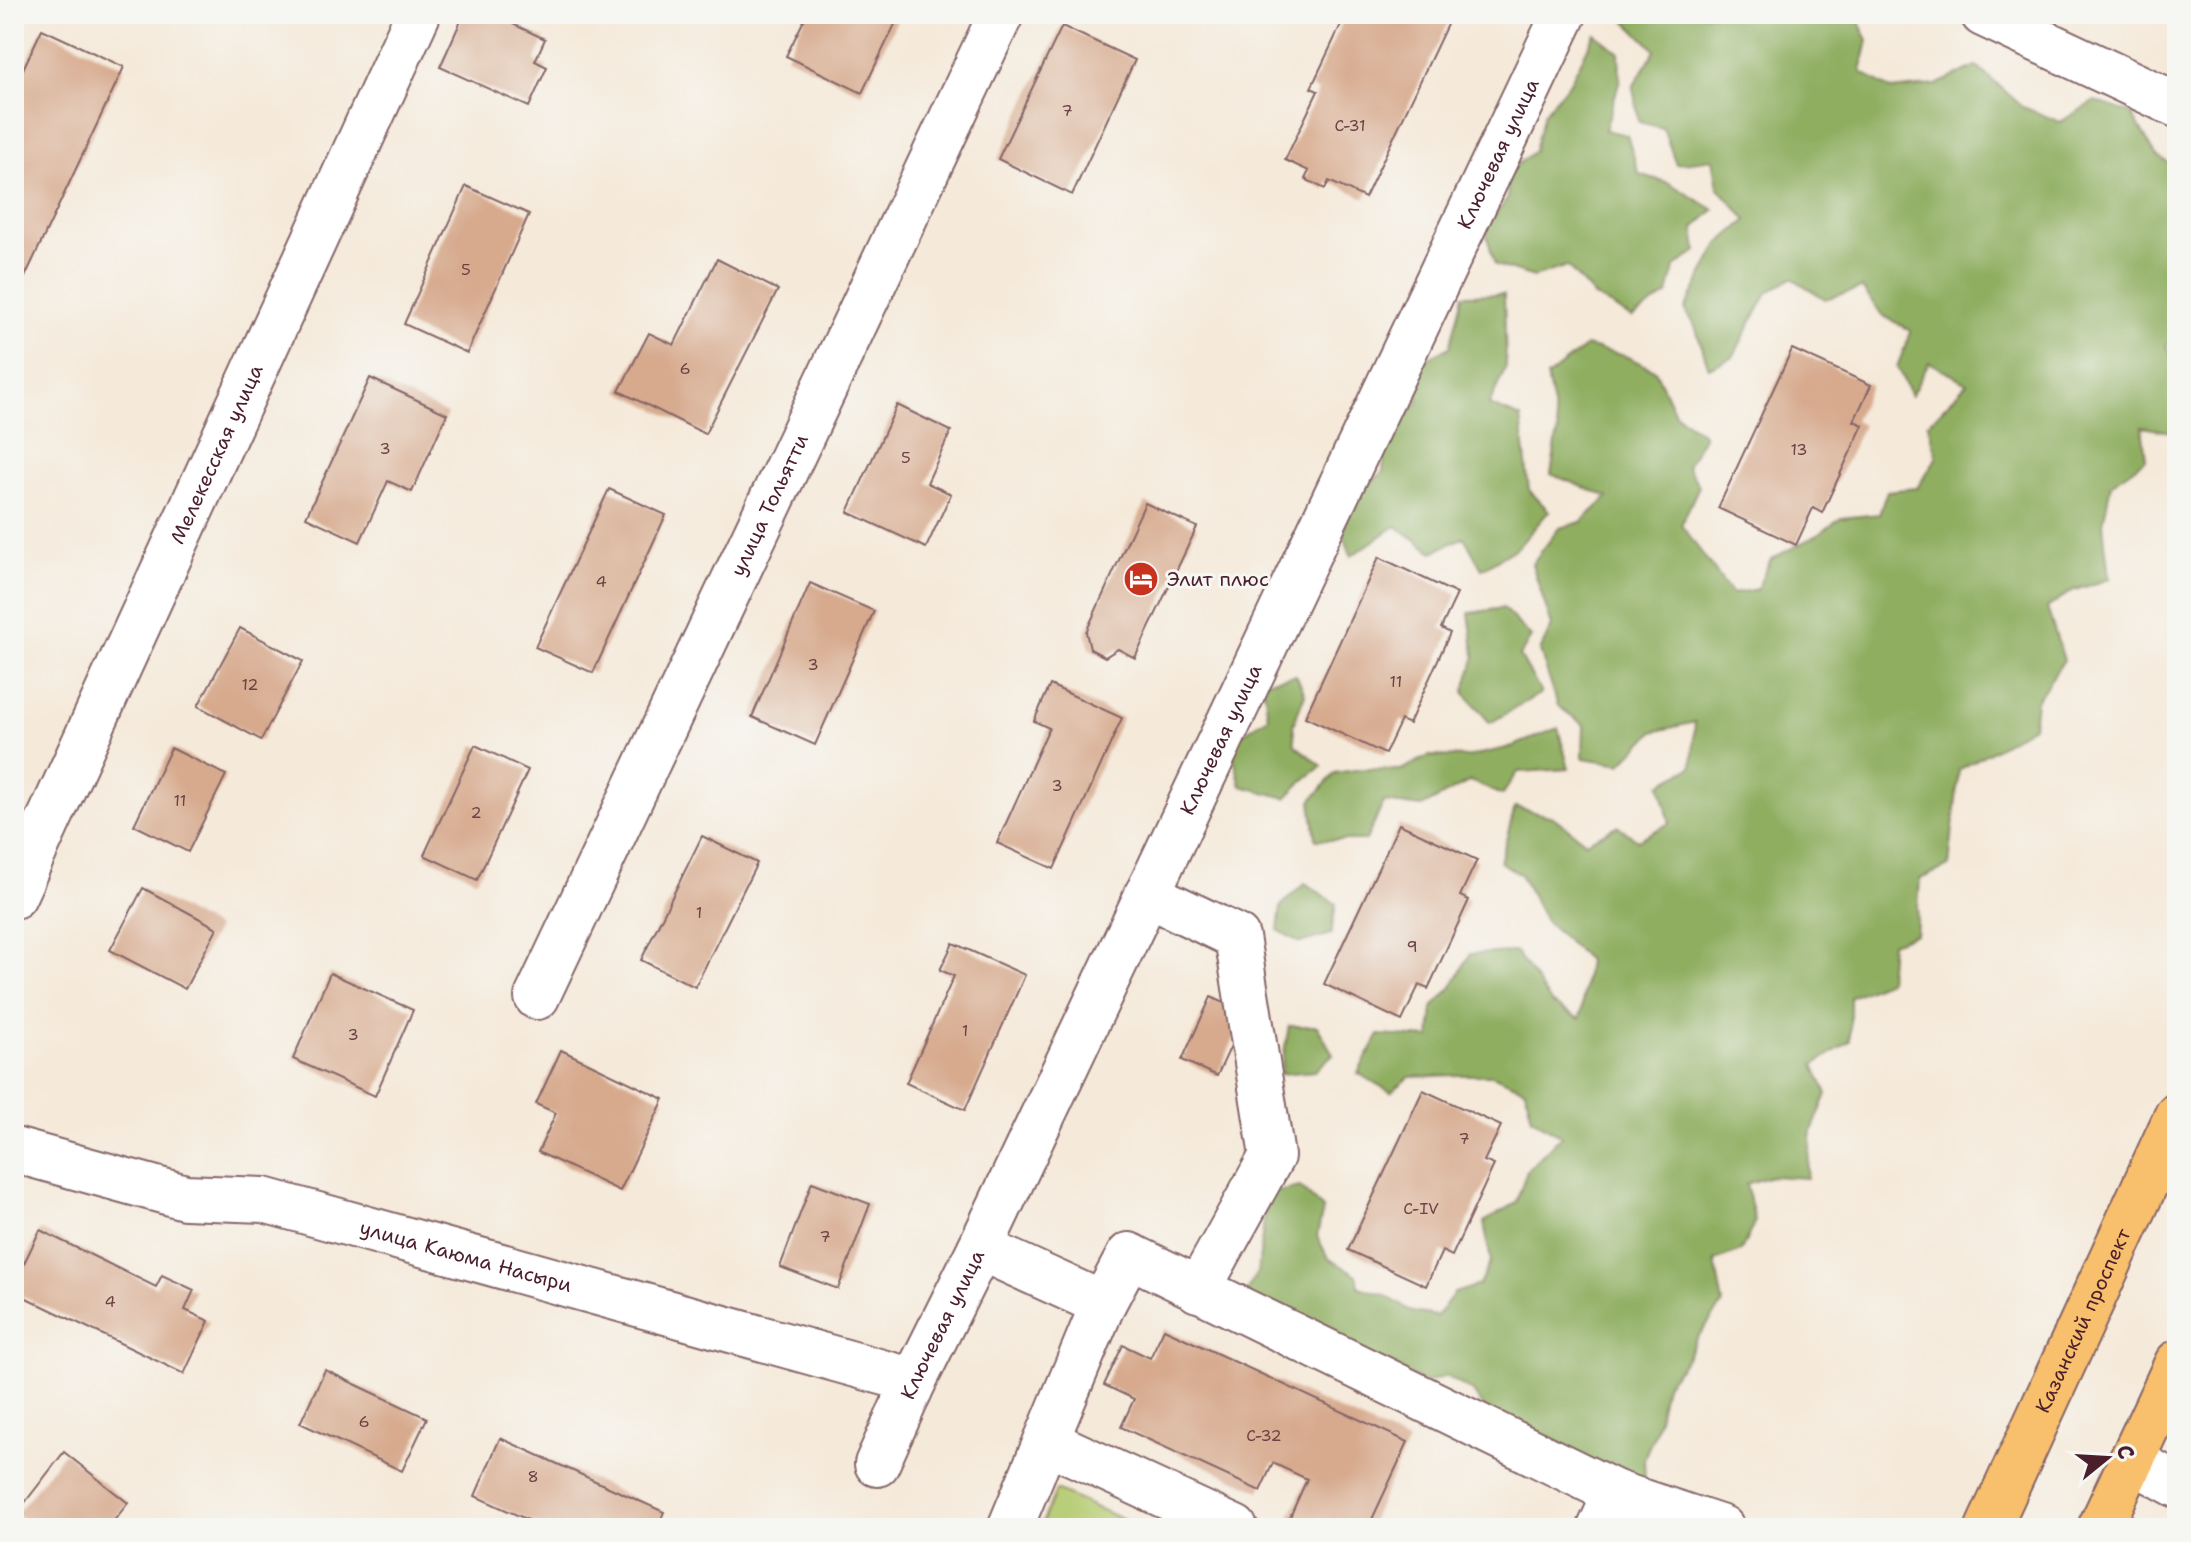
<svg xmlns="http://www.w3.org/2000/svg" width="2191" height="1542" font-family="'Shantell Sans',sans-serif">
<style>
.green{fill:#b4ca6e;stroke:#7f744c;stroke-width:2}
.forest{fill:#8fae61;stroke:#6c6646;stroke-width:2}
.building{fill:#d7aa8e}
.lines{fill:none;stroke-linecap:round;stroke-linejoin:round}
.minor-casing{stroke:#866668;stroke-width:48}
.major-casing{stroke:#866668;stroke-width:48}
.minor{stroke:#fff;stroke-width:44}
.major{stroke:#f8bf6c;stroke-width:44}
.labels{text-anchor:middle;stroke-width:6;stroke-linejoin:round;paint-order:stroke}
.number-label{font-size:16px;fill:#6d4244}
.street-label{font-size:20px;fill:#4a1f2b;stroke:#f6f6f2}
.poi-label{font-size:20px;fill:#4a1f2b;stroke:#f6f6f2;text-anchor:start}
</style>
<rect width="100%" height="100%" fill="#f6f6f2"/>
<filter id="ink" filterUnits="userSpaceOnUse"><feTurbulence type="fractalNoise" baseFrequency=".0125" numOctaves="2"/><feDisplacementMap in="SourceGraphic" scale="16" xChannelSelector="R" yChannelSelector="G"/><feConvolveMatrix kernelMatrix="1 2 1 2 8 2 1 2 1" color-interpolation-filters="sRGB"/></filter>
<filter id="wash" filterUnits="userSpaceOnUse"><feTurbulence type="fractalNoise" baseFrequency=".006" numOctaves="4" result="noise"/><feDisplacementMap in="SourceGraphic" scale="32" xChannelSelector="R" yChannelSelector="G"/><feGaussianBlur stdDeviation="1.8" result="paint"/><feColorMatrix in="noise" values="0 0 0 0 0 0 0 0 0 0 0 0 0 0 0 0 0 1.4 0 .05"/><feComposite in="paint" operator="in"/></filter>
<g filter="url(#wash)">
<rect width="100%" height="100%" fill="#f5e9d9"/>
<polygon class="green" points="1056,1490 1142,1528 1040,1528"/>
<g class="forest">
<polygon points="1619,14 1855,14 1868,40 1861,72 1892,90 1936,85 1976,66 2023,107 2060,122 2095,101 2131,113 2156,155 2171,164 2177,162 2177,340 2166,345 2177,366 2177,433 2142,427 2146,459 2111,484 2103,523 2109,579 2072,591 2047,608 2064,660 2036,701 2033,726 1959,770 1949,866 1920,879 1916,934 1891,943 1888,981 1850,997 1850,1041 1814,1065 1827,1094 1812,1131 1807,1178 1771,1176 1746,1184 1755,1221 1741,1251 1715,1261 1723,1304 1695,1341 1687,1358 1665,1385 1655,1433 1644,1458 1645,1480 1629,1493 1491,1419 1473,1392 1446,1376 1425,1383 1245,1295 1258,1271 1267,1194 1300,1187 1323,1209 1317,1236 1328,1258 1357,1275 1359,1287 1385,1295 1412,1312 1437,1316 1454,1293 1479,1285 1491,1261 1484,1222 1516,1203 1527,1170 1561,1136 1532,1118 1525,1089 1492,1075 1459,1075 1410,1077 1391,1092 1358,1073 1379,1035 1430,1038 1433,1007 1452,987 1470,954 1516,952 1552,1004 1580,1019 1588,960 1545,921 1520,874 1500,862 1515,807 1553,817 1586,842 1617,826 1638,840 1670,823 1660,784 1692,767 1695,722 1653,732 1621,764 1583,758 1584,725 1558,706 1540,651 1552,626 1532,564 1559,528 1581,522 1608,497 1551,474 1558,431 1547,377 1586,346 1625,356 1655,370 1675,413 1704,435 1687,466 1699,486 1681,525 1732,594 1757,589 1771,559 1821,533 1841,518 1879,514 1887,491 1917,488 1937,457 1928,424 1967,383 1929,362 1911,396 1897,367 1911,331 1882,315 1862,288 1825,299 1792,278 1767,293 1733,357 1709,368 1695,326 1685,309 1719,244 1747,220 1718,187 1713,159 1676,164 1663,128 1639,122 1633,87 1655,50"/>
<polygon points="1595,34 1619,52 1620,79 1605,130 1627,135 1639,174 1669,183 1714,210 1694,228 1697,251 1675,267 1668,294 1632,318 1594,296 1567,266 1534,277 1495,265 1485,229 1508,198 1506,174 1534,151 1544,113 1570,82"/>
<polygon points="1504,294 1506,367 1489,405 1521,418 1529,490 1549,511 1518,547 1482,569 1464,537 1433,552 1396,526 1351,556 1343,532 1352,499 1383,472 1386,438 1418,402 1416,363 1450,347 1463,295"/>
<polygon points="1503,608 1531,637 1520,656 1541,693 1490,723 1464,692 1475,657 1469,613"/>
<polygon points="1296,675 1305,694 1293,725 1295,745 1322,766 1306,778 1286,798 1241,786 1230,742 1268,717 1263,681"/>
<polygon points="1558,728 1569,769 1518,772 1502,795 1470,781 1422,807 1384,802 1366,840 1316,840 1311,801 1335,773 1362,769 1401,770 1429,756 1467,757 1511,747"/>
<polygon points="1305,883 1336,904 1331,934 1300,943 1278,930 1281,906"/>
<polygon points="1289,1026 1317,1026 1333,1054 1315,1071 1280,1074"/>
</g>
<g id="blocks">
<g class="building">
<polygon points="464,14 491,14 545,39 535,61 547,67 529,107 440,67"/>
<polygon points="807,14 900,14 862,93 786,56"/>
<polygon points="1346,14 1452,14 1365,198 1329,181 1325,189 1305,179 1309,171 1285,160 1318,91 1311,88"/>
<polygon points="1062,26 1135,60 1072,195 998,159"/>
<polygon points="42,29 124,67 14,300 14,88"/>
<polygon points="466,186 529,214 467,353 404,324"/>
<polygon points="717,259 778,290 705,434 619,391 649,333 674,345"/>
<polygon points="1792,349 1871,385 1854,421 1863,425 1822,513 1813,508 1796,545 1718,508"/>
<polygon points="370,378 447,414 412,492 388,481 360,542 306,517"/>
<polygon points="897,405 951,431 927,483 951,494 926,548 848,512"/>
<polygon points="609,489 666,515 593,673 535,647"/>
<polygon points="1145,503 1197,527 1135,658 1118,649 1105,657 1090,649 1086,632"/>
<polygon points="1379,557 1457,594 1441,628 1450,633 1409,724 1401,720 1385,754 1305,717"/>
<polygon points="810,583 874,611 815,745 752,717"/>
<polygon points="240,628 303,661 261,740 198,706"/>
<polygon points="1050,685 1122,718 1054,869 997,843 1049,728 1034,721"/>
<polygon points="475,745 528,770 477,880 424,855"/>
<polygon points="171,748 226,775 188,852 134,825"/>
<polygon points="1399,824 1477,860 1460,896 1469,900 1428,989 1419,985 1402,1021 1324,984"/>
<polygon points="702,836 757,863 695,987 641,960"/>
<polygon points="143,888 217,928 185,989 110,950"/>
<polygon points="953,943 1025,975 965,1110 906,1083 954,976 940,970"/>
<polygon points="330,973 413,1010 375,1096 293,1059"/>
<polygon points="1211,997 1246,1013 1217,1076 1182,1060"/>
<polygon points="561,1050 664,1099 620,1191 538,1152 556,1113 536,1104"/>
<polygon points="1423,1090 1501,1126 1484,1161 1494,1165 1452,1256 1442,1251 1426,1286 1348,1250"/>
<polygon points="812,1182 870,1204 838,1289 780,1267"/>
<polygon points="40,1230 156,1287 162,1275 194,1290 185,1310 209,1321 184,1374 14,1292 14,1284"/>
<polygon points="1164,1329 1408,1442 1368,1528 1285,1528 1307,1479 1273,1463 1260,1491 1121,1427 1134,1399 1104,1385 1123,1345 1150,1358"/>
<polygon points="325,1370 427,1418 402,1471 300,1423"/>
<polygon points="500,1438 664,1512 657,1528 546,1528 475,1496"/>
<polygon points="64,1452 128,1503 108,1528 33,1528 16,1514"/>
</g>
</g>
</g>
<g filter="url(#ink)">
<use href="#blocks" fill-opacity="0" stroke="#866668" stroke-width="2"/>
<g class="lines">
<defs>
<g id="minor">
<polyline points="1983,14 2177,105"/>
<polyline points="1147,894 1237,937 1272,1156 1198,1290"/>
<path id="s1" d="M14,896l404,-882"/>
<path id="s2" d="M537,997l464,-983"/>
<path id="s3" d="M14,1150l171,47 79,3 650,181"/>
<polyline points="980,1248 1103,1304 1010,1528"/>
<polyline points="1103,1304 1129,1255 1616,1493 1722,1528"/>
<polyline points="1046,1441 1235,1528"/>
<polyline points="2131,1460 2177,1485"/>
<path id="s4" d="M877,1464l37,-83 66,-133 584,-1234"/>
<polyline points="1600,1528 1616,1493"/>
</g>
<g id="major">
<path id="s5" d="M1988,1528l189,-413"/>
<polyline points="2100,1528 2177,1363"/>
</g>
</defs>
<use href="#minor" class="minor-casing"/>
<use href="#major" class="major-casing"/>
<use href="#minor" class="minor"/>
<use href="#major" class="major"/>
</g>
</g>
<defs>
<symbol id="hotel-disc" viewBox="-11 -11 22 22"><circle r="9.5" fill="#c8321e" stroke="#f6f6f2"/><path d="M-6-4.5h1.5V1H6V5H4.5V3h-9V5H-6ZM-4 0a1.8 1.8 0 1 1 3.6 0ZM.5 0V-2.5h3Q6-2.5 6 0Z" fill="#fff"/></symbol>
</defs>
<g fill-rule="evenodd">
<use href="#hotel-disc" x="1121" y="559" width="40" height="40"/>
</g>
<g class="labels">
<g class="number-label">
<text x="1067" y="116">7</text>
<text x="1350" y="131">С-31</text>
<text x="466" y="275">5</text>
<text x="685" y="374">6</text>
<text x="385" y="454">3</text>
<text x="1799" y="455">13</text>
<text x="906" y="463">5</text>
<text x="601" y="587">4</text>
<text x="813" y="670">3</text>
<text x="1396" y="687">11</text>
<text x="250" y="690">12</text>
<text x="1057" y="791">3</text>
<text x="180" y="806">11</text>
<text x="476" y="818">2</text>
<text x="699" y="918">1</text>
<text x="1412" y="952">9</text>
<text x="965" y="1036">1</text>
<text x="353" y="1040">3</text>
<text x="1464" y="1144">7</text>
<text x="1421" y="1214">С-IV</text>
<text x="825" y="1242">7</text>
<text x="110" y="1307">4</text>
<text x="364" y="1427">6</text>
<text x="1264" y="1441">С-32</text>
<text x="533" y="1482">8</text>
</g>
<g class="street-label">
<text dy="7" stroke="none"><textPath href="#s4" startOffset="1450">Ключевая улица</textPath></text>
<text dy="7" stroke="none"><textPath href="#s1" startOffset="486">Мелекесская улица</textPath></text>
<text dy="7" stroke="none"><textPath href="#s2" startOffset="544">улица Тольятти</textPath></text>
<text dy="7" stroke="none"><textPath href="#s4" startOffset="802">Ключевая улица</textPath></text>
<text dy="7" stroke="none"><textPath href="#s3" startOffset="466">улица Каюма Насыри</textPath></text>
<text dy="7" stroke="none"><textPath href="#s5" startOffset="228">Казанский проспект</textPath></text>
<text dy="7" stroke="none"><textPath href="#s4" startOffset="154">Ключевая улица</textPath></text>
</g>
<g class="poi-label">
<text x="1167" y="586">Элит плюс</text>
</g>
</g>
<rect width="2191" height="1542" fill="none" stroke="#f6f6f2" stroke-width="48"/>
<g transform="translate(2107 1458) rotate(72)" stroke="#f6f6f2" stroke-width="6" paint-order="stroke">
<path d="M0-6L14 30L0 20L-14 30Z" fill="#4a1f2b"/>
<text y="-12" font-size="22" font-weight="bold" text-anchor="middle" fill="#4a1f2b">С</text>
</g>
</svg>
